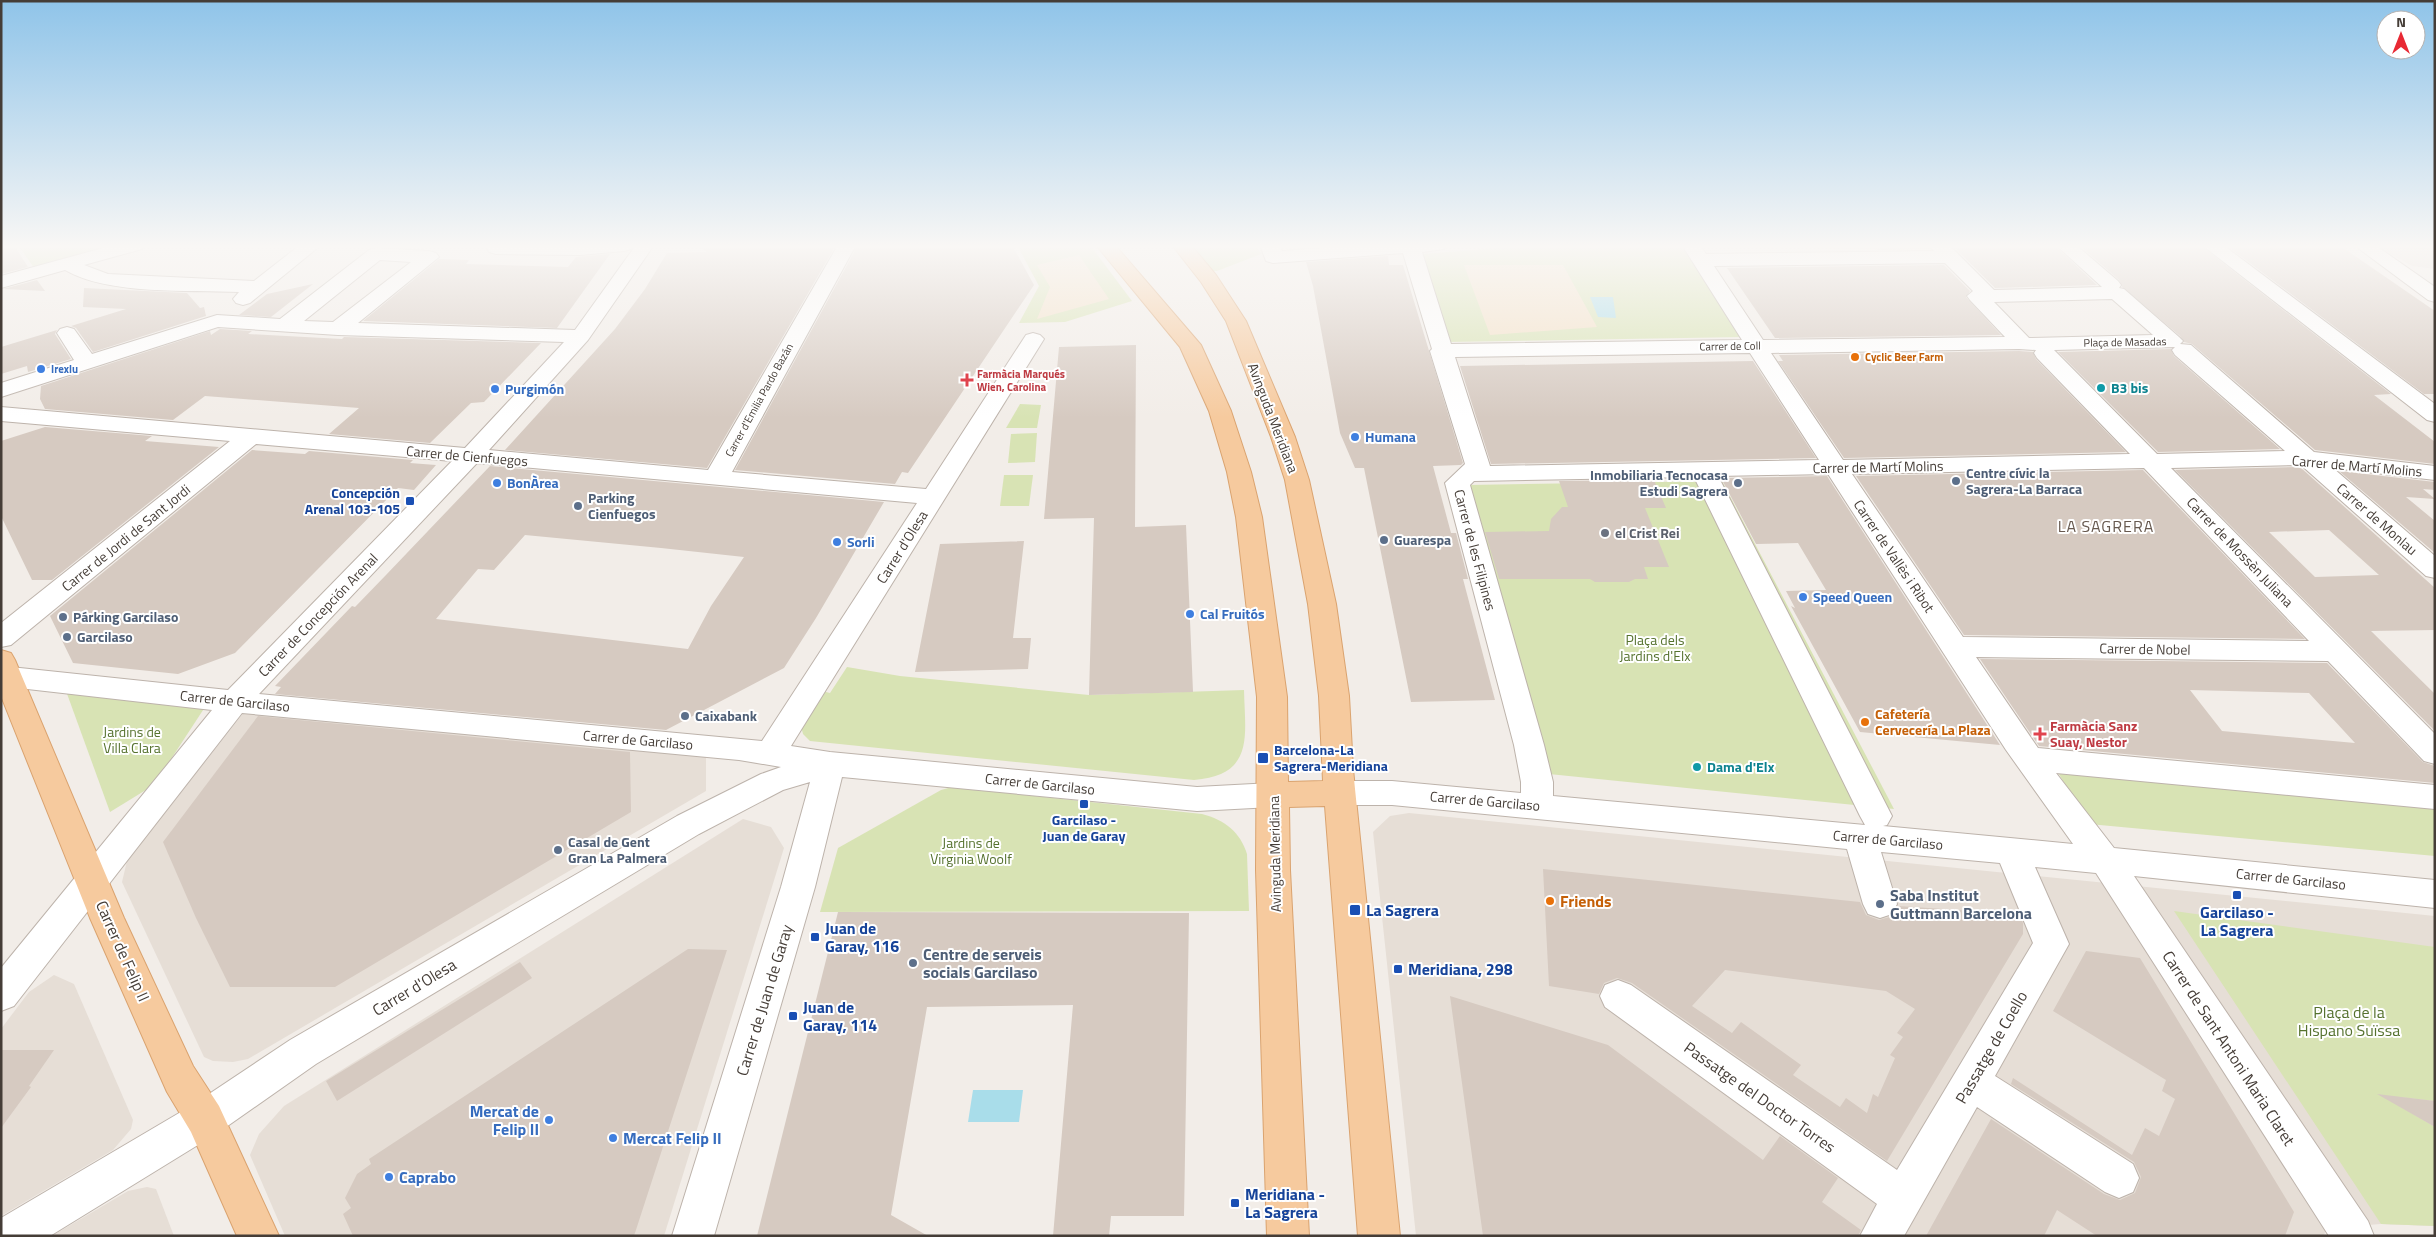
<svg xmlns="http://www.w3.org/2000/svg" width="2436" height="1237" font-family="'Titillium Web',sans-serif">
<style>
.residential{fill:#e6ded6}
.education{fill:#eadfd3}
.green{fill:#d8e3b4}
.sand{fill:#f4e1c7}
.water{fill:#a9ddea}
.building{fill:#d6cac1;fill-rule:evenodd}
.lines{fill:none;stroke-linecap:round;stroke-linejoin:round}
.minor-casing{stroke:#bdb3ab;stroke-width:2}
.major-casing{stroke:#daa36f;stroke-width:2}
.minor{fill:#fff;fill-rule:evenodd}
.major{fill:#f6ca9e;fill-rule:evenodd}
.food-dot{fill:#e8710a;stroke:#fff;stroke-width:2}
.shop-dot{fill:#3f7fe0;stroke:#fff;stroke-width:2}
.health-dot{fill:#e0444e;stroke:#fff;stroke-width:2}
.culture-dot{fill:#0f9aa8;stroke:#fff;stroke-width:2}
.service-dot{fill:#5c6f8a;stroke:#fff;stroke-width:2}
.transit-dot{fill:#1a4fb4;stroke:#fff;stroke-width:2}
.worship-dot{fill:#6b7280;stroke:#fff;stroke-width:2}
.labels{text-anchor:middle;stroke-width:4;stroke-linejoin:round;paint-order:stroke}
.far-street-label{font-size:11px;fill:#453d37;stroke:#fff}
.far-food-label{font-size:11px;font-weight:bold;fill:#c56008;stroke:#fff;text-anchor:start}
.far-shop-label{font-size:11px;font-weight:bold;fill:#366cbe;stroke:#fff;text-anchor:start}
.far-health-label{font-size:11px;font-weight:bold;fill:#be3a42;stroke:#fff;text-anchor:start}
.culture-label{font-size:14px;font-weight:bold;fill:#0d838f;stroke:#fff;text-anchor:start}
.shop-label{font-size:14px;font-weight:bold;fill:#366cbe;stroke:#fff;text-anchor:start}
.street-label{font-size:14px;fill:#453d37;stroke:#fff}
.service-label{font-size:14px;font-weight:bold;fill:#4e5e75;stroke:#fff;text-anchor:start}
.transit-label{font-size:14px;font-weight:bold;fill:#164399;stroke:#fff;text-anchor:end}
.worship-label{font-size:14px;font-weight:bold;fill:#5b616d;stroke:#fff;text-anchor:start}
.park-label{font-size:14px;fill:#56722f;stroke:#fff}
.food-label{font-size:14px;font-weight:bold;fill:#c56008;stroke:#fff;text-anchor:start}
.health-label{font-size:14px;font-weight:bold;fill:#be3a42;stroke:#fff;text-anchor:start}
.quarter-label{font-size:16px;letter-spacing:1px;fill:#67594f;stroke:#fff}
.near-service-label{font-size:16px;font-weight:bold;fill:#4e5e75;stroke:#fff;text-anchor:start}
.near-food-label{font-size:16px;font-weight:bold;fill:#c56008;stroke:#fff;text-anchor:start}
.near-transit-label{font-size:16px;font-weight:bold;fill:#164399;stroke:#fff;text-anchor:start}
.near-street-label{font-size:16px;fill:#453d37;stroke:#fff}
.near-park-label{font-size:16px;fill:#56722f;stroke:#fff}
.near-shop-label{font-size:16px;font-weight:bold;fill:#366cbe;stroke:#fff;text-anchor:start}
</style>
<rect width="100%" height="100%" fill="#f2ede8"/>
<g class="residential">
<polygon points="2375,245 2435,245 2435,269 2412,266"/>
<polygon points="245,711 706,756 706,791 248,1059 233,1062 213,1061 204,1057 122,882 127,861"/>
<polygon points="1409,813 2435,916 2435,1226 2381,1224 2326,1228 2324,1236 1416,1236 1373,832 1390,816"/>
<polygon points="743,819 771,827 784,848 664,1236 285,1236 250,1155 259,1134 284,1106"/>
<polygon points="54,975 74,984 133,1120 131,1129 113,1150 1,1216 1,1029 29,992"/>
<polygon points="147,1187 156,1189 174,1236 52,1236 128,1191"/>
</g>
<polygon class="education" points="1722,245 1889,245 1892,250 1722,246"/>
<g class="green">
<polygon points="18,245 107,245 112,251 37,272"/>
<polygon points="1017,245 1090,245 1132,301 1065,322 1019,323 1039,286"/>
<polygon points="1190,245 1256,245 1261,254 1217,271 1212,271"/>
<polygon points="1537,245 1687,245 1742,337 1445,342 1422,254"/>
<polygon points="1020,404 1041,405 1037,428 1006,428"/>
<polygon points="1037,433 1035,462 1008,463 1011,434"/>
<polygon points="1004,475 1033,475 1029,506 1000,506"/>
<polygon points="1722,481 1894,809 1549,774 1468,485"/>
<path d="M847,667l53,9 189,19 155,-5c1,46 11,85 -50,90l-384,-39 -7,-7 -2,-8 21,-35 8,2z"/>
<polygon points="66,691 207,704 154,785 110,812"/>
<polygon points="2054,766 2435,802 2435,856 2089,824"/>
<path d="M952,787l250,27c23,6 38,18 45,40l2,57 -429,1 18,-64 103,-58z"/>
<polygon points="2174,911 2435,947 2435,1101 2399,1097 2401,1107 2435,1127 2435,1226 2381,1224"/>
</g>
<g class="sand">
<polygon points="1079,255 1109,299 1037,319 1050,287 1037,265"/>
<polygon points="1464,265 1563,265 1597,327 1490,335"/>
</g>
<g class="water">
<polygon points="1590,297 1613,297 1616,318 1598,317"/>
<polygon points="973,1090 1023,1090 1019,1122 968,1122"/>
</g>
<g class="building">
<polygon points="1,245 14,245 28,267 1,274"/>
<polygon points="697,245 836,245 707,468 505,450 615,329 645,289 667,253 707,252"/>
<polygon points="858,245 1012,245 1034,285 908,473 902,472 895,484 735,470"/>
<polygon points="1873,245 1927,245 1930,249 1878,250"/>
<polygon points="1952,245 2054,245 2097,285 1995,288"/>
<polygon points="2079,245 2200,245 2391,394 2374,395 2435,442 2435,464 2315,450 2192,344 2184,342 2180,336 2122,287 2119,280"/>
<polygon points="2226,245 2339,245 2435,311 2435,394 2424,394"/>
<polygon points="610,254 557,328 363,321 439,259 469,260 466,264 568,267 576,257"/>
<polygon points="1388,256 1389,265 1403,265 1463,463 1461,465 1433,466 1451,533 1456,533 1468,579 1463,579 1495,700 1411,702 1364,468 1355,468 1340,433 1313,286 1306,262"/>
<polygon points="1944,265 1970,291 1966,297 2001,335 1775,338 1727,268"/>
<polygon points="37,280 45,291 3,289"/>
<polygon points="313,284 271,317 239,315 267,294"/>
<polygon points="84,288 187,293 200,308 204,307 206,316 93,352 76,328 71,326 126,309 83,307"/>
<polygon points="220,329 252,331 248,334 342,339 344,337 541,343 484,402 471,403 430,443 329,434 359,408 205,396 173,420 45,409 40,399 41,386 210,331 211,335"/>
<polygon points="57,330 55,334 71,359 28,372 27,366 1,374 1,347"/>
<polygon points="1136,345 1135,527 1186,525 1193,692 1089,695 1094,518 1044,519 1059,347"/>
<polygon points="2171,349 2174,356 2280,449 2158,452 2058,352"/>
<polygon points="2019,351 2033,352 2036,359 2126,452 1844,458 1778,361 1783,361 1779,355"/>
<polygon points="1753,361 1816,458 1491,464 1460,366"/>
<polygon points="45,427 152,436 145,441 219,447 52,580 32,580 1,516 1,441"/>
<polygon points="252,450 305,454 309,451 413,460 410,463 436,465 414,490 398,488 235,653 178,674 73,663 50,616"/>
<path d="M490,466l394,36 -68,116 -32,50 -118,62 -391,-36 6,-7 -6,-1 77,-80 3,1 31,-32zM525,535l136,13 83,9 -33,49 -23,43 -252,-30 42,-50 16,1z"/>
<path d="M2300,467l135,121v42l-64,1 64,63v37l-260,-261zM2329,530l50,45 -64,2 -46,-45z"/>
<polygon points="2143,470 2305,639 1964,635 1856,476"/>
<polygon points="2339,471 2435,482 2435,490 2423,489 2435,499 2406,497 2435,521 2435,553"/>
<polygon points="1827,476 2000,745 1860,732 1791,606 1795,608 1786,591 1826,590 1798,543 1756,544 1721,478"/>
<polygon points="1654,480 1666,508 1645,508 1669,567 1644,567 1648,579 1635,579 1629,582 1595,582 1590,579 1499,579 1485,532 1549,531 1551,519 1562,507 1568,507 1559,481"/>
<polygon points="1024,541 1013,638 1031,638 1028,669 915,672 940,544"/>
<path d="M1980,659l347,4 96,99 12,4v17l-396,-37zM2190,690l119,3 46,50 -133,-12z"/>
<polygon points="258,716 630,752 631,812 335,987 230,987 196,918 163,842"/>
<path d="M1543,869l317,33 6,13 13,5 14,-4 5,-10 121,8 4,9v11l-136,227 -255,-178 -15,-5 -13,5 -5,11 -50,-8zM1725,970l161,21 29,18 -18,24 6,4 -13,18 5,3 -17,39 -5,-3 -6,19 -21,-15 -6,9 -47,-32 8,-10 -60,-43 -9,11 -40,-27z"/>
<polygon points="838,912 1189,913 1184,1216 1111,1216 1109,1236 1053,1236 1073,1005 927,1007 891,1215 928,1236 757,1236"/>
<polygon points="688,949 727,950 634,1236 353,1236 343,1214 351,1208 345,1198 357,1174 371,1164 369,1159"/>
<polygon points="2086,951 2140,958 2294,1212 2285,1236 2097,1236 2057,1210 2044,1236 1926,1236 1991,1119 2104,1194 2120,1200 2135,1193 2141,1177 2134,1162 2011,1084 2013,1078 2132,1155 2145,1128 2159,1136 2175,1099 2162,1091 2166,1080 2053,1011"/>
<polygon points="520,962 532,978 337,1101 326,1081"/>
<polygon points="1450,996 1608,1045 1763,1160 1780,1136 1838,1178 1822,1202 1861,1230 1858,1236 1483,1236"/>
<polygon points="1,1050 54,1050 29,1086 31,1087 1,1128"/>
<polygon points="2377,1094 2435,1101 2435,1127"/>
</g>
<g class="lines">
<defs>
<g id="minor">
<path d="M114,245h30l-2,4 -58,16 24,9 146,7 46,-36h21l-71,58 -7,2 -7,-2 -3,-4 6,-7c-49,-2 -132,3 -174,-22l-64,18v-12z"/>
<polygon points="489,245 633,245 631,249 624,251 580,255 496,254 489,252 487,248"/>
<path d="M636,245h18l-66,95 -99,110 219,20 130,-225h18l-124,227 194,17 100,-154 7,-2 7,2 4,4 -253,407 39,6 367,35 77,-4 11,3 5,9 -5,9 -11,3 -77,4 -355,-34 -27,110 -101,349h-42l109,-349 29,-105 -27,8 -84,44 -383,230 -97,68 -169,104h-49v-18l190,-112 99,-66 387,-224 84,-42 20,-7 -42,-7 -497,-47 -228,293 -13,5v-43l211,-258 -211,-24v-20l227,24 224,-229 -196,-17 -245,201 -10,2v-24l229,-182 -229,-20v-14l464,41 99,-106 -226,-7 -120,-8 -217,70v-14l73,-23 -17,-27 3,-4 7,-2 7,2 18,25 125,-39 63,4 89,-69 7,-2 53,3 7,2 3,4 -81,66 217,7zM380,260l31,2 -78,60 -29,-1zM477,463l440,40 -155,238 -503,-47z"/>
<path d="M1260,245h19l3,6 82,-6h82l-2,4 -22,3 29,92 291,-4 -60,-95h18l6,9 228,-3 -5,-6h20l45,45 108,-3 -46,-42h20l42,36 3,4 -2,3 5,1 55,48 4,4 -3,3 11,1 123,107 121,14v14l-102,-12 102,88v22l-9,-2 -125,-111 -130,3 264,266v30l-11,-3 -96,-100 -352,-4 62,91 397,37v24l-379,-36 58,75 321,32v28l-301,-32 234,345 6,15h-45l-233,-363 -61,-6 34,77 -74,132 138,88 6,14 -6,14 -14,6 -14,-6 -128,-85 -73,129h-44l17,-32 -272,-197 -5,-11 5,-11 13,-5 13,5 266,185 136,-227 -33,-80 -119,-11 16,52 -5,10 -12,4 -12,-4 -5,-10 -16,-55 -455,-44h-52l-11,-3 -5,-9 5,-9 11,-3h52l129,12v-11l-7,-37 -69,-262 20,-19 -35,-113 2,-2 -29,-96 -130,10 -7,-2zM1945,263l28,28 -6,5 3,4 35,37 -242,3 -49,-74zM2112,299l41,36 -124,3 -35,-36zM2175,347l-3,3 3,5 110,96 -128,3 -103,-104zM2019,349l17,1 -2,3 3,5 93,96 -287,6 -72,-107zM1750,353l69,107 -329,6 -35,-109zM2144,468l165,173 -346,-4 -111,-163zM1828,474l178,276 67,94 -190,-18 4,-1 5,-9 -174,-340zM1694,477l166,339 5,9 -312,-29v-14l-9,-37 -74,-260 4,-4z"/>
<polygon points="2202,245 2223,245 2435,404 2435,422 2427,420"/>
<polygon points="2354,245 2375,245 2435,287 2435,302 2428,300"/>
</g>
<g id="major">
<polygon points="1096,245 1115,245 1201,345 1231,411 1251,472 1262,517 1287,697 1288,782 1323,781 1319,696 1308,604 1285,480 1271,437 1226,321 1201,282 1172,245 1191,245 1216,275 1246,321 1295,437 1309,480 1336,604 1349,696 1353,769 1400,1236 1358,1236 1325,806 1289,807 1290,870 1309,1236 1267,1236 1256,870 1257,697 1236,517 1227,472 1209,411 1180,347"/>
<polygon points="1,650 11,653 15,660 124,918 193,1066 219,1106 279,1236 237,1236 191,1132 167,1092 90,918 1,696"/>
</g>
</defs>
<use href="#minor" class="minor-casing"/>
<use href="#major" class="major-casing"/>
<use href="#minor" class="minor"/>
<use href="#major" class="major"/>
</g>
<linearGradient id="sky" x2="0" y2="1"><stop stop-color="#8fc4e9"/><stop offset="0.59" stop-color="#f9f7f5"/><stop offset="1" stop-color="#f9f7f5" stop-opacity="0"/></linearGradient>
<rect width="2436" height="418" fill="url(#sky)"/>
<g class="food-dot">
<circle cx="1855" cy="357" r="5"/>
<circle cx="1865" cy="722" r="5"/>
<circle cx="1550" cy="901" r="5"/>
</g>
<g class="shop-dot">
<circle cx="41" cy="369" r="5"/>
<circle cx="495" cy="389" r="5"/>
<circle cx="1355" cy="437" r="5"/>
<circle cx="497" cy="483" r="5"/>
<circle cx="837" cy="542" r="5"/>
<circle cx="1803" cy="597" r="5"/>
<circle cx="1190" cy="614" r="5"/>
<circle cx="549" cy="1120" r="5"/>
<circle cx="613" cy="1138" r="5"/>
<circle cx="389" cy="1177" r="5"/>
</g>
<g class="health-dot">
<path d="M964.5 372.5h5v5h5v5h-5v5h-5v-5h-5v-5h5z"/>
<path d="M2037.5 726.5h5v5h5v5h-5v5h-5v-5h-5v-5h5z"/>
</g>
<g class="culture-dot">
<circle cx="2101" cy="388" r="5"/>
<circle cx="1697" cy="767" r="5"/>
</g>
<g class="service-dot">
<circle cx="1956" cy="481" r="5"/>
<circle cx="1738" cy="483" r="5"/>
<circle cx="578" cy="506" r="5"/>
<circle cx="1384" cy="540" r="5"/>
<circle cx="63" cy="617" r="5"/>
<circle cx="67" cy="637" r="5"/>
<circle cx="685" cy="716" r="5"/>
<circle cx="558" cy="850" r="5"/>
<circle cx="1880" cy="904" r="5"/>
<circle cx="913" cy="963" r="5"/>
</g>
<g class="transit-dot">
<rect x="405" y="496" width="10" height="10" rx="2.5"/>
<rect x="1257" y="752" width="12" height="12" rx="2.5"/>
<rect x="1079" y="799" width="10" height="10" rx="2.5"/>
<rect x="2232" y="890" width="10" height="10" rx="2.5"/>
<rect x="1349" y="904" width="12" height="12" rx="2.5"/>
<rect x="810" y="932" width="10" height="10" rx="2.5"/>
<rect x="1393" y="964" width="10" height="10" rx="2.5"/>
<rect x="788" y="1011" width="10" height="10" rx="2.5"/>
<rect x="1230" y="1198" width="10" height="10" rx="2.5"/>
</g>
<circle class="worship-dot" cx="1605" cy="533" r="5"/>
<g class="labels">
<g class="far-street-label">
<text transform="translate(2125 342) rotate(-1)" y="4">Plaça de Masadas</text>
<text transform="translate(1730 346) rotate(-1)" y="4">Carrer de Coll</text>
<text transform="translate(759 400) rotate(-61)" y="4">Carrer d'Emilia Pardo Bazán</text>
</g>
<g class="far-food-label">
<text x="1865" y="361">Cyclic Beer Farm</text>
</g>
<g class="far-shop-label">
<text x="51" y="373">Irexlu</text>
</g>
<g class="far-health-label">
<text x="977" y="378">Farmàcia Marqués<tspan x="977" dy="13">Wien, Carolina</tspan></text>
</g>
<g class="culture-label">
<text x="2111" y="393">B3 bis</text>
<text x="1707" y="772">Dama d'Elx</text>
</g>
<g class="shop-label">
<text x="505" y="394">Purgimón</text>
<text x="1365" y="442">Humana</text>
<text x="507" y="488">BonÀrea</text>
<text x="847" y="547">Sorli</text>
<text x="1813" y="602">Speed Queen</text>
<text x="1200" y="619">Cal Fruitós</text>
</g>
<g class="street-label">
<text transform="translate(1273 418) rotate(69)" y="5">Avinguda Meridiana</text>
<text transform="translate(467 456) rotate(5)" y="5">Carrer de Cienfuegos</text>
<text transform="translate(2357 466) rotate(5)" y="5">Carrer de Martí Molins</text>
<text transform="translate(1878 467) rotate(-1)" y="5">Carrer de Martí Molins</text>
<text transform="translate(2377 519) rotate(41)" y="5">Carrer de Monlau</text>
<text transform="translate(126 538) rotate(-39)" y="5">Carrer de Jordi de Sant Jordi</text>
<text transform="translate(902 547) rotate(-58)" y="5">Carrer d'Olesa</text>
<text transform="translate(1475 550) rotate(75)" y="5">Carrer de les Filipines</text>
<text transform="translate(2240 552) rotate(46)" y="5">Carrer de Mossèn Juliana</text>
<text transform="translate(1894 556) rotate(56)" y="5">Carrer de Vallès i Ribot</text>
<text transform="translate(318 615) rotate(-46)" y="5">Carrer de Concepción Arenal</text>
<text transform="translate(2145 649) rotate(1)" y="5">Carrer de Nobel</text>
<text transform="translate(235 701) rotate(6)" y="5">Carrer de Garcilaso</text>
<text transform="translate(638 740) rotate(5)" y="5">Carrer de Garcilaso</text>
<text transform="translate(1040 784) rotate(6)" y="5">Carrer de Garcilaso</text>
<text transform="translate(1485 801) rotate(5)" y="5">Carrer de Garcilaso</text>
<text transform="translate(1888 840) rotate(5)" y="5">Carrer de Garcilaso</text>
<text transform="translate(1275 854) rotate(-91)" y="5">Avinguda Meridiana</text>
<text transform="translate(2291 879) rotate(6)" y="5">Carrer de Garcilaso</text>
</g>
<g class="service-label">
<text x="1966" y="478">Centre cívic la<tspan x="1966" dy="16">Sagrera-La Barraca</tspan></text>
<text x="1728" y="480" text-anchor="end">Inmobiliaria Tecnocasa<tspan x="1728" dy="16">Estudi Sagrera</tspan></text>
<text x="588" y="503">Parking<tspan x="588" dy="16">Cienfuegos</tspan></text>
<text x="1394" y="545">Guarespa</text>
<text x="73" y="622">Párking Garcilaso</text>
<text x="77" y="642">Garcilaso</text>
<text x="695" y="721">Caixabank</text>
<text x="568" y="847">Casal de Gent<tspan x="568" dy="16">Gran La Palmera</tspan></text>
</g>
<g class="transit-label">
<text x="400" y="498">Concepción<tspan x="400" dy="16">Arenal 103-105</tspan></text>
<text x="1274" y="755" text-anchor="start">Barcelona-La<tspan x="1274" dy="16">Sagrera-Meridiana</tspan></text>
<text x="1084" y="825" text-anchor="middle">Garcilaso -<tspan x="1084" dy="16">Juan de Garay</tspan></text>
</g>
<g class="worship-label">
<text x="1615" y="538">el Crist Rei</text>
</g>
<g class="park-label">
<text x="1655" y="645">Plaça dels<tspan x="1655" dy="16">Jardins d'Elx</tspan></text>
<text x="132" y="737">Jardins de<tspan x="132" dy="16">Villa Clara</tspan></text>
<text x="971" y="848">Jardins de<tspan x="971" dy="16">Virginia Woolf</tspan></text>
</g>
<g class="food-label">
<text x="1875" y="719">Cafetería<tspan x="1875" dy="16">Cervecería La Plaza</tspan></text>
</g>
<g class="health-label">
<text x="2050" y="731">Farmàcia Sanz<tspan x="2050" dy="16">Suay, Nestor</tspan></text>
</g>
<g class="quarter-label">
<text x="2106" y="532">LA SAGRERA</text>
</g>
<g class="near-service-label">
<text x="1890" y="901">Saba Institut<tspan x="1890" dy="18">Guttmann Barcelona</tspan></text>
<text x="923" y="960">Centre de serveis<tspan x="923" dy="18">socials Garcilaso</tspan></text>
</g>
<g class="near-food-label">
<text x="1560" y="907">Friends</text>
</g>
<g class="near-transit-label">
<text x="1366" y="916">La Sagrera</text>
<text x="2237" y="918" text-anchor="middle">Garcilaso -<tspan x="2237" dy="18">La Sagrera</tspan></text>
<text x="825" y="934">Juan de<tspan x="825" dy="18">Garay, 116</tspan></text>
<text x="1408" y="975">Meridiana, 298</text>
<text x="803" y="1013">Juan de<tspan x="803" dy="18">Garay, 114</tspan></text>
<text x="1245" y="1200">Meridiana -<tspan x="1245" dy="18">La Sagrera</tspan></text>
</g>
<g class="near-street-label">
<text transform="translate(123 951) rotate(66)" y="6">Carrer de Felip II</text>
<text transform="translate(414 987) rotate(-31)" y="6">Carrer d'Olesa</text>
<text transform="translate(764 1000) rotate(-73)" y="6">Carrer de Juan de Garay</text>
<text transform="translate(1991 1047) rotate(-60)" y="6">Passatge de Coello</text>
<text transform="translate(2229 1048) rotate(57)" y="6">Carrer de Sant Antoni Maria Claret</text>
<text transform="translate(1760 1097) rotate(35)" y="6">Passatge del Doctor Torres</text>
</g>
<g class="near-park-label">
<text x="2349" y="1018">Plaça de la<tspan x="2349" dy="18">Hispano Suïssa</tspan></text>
</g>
<g class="near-shop-label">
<text x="539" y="1117" text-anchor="end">Mercat de<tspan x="539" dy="18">Felip II</tspan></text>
<text x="623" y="1144">Mercat Felip II</text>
<text x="399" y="1183">Caprabo</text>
</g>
</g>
<rect width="2436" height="1237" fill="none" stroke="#453d37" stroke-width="5"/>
<g transform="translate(2401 35)"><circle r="24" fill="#ffffff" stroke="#b5b1af"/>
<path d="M0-4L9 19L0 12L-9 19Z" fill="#e82934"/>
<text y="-8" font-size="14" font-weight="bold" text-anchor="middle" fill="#453d37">N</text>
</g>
</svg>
